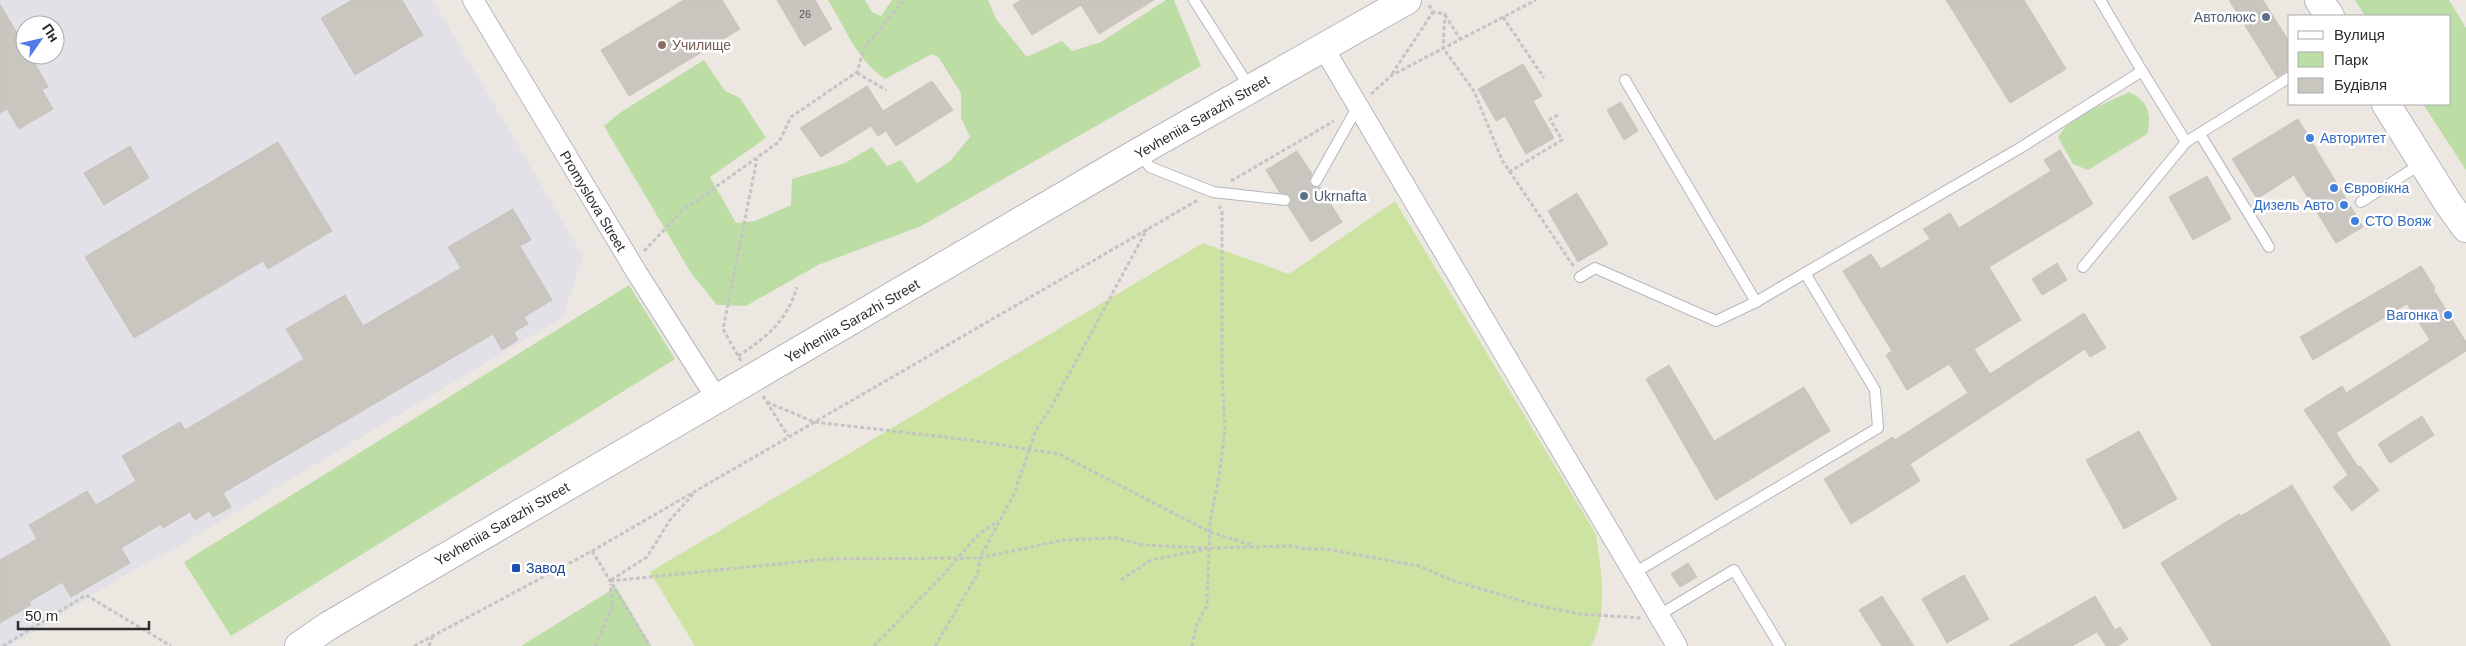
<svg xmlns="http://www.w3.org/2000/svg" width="2466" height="646" font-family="Helvetica,sans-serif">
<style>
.industrial{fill:#e2e1e7;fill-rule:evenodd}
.green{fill:#bcdda4}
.pitch{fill:#cde3a1}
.building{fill:#c9c5bf;stroke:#c9c3bb}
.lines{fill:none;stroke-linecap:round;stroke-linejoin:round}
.lane-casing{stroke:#b5b7bf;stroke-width:12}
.street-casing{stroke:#b5b7bf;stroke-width:22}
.secondary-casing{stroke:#b5b7bf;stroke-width:30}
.path{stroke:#c4c4c4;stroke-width:3;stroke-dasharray:4 2.5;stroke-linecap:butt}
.lane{stroke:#fff;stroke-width:10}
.street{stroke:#fff;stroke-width:20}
.secondary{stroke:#fff;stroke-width:28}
.service-dot{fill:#5c6f8a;stroke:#fff;stroke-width:2}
.education-dot{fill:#8d6e63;stroke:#fff;stroke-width:2}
.shop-dot{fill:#3f7fe0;stroke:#fff;stroke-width:2}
.transit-dot{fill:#1a4fb4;stroke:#fff;stroke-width:2}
.labels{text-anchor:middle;stroke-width:5;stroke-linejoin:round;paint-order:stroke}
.number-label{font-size:11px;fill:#545352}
.service-label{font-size:14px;fill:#4e5e75;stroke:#fff;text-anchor:end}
.education-label{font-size:14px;fill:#785e54;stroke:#fff;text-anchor:start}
.street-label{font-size:14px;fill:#2d2d2d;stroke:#fff}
.shop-label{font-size:14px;fill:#366cbe;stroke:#fff;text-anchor:start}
.transit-label{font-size:14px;fill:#164399;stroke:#fff;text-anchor:start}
</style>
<rect width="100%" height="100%" fill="#ede7e1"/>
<path class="industrial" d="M0,0h433l150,256 -20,61 -384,229 -42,22 -127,78h-10zM25,25h30v30h-30z"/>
<g class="green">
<path d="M828,0h37l7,12 9,4 11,-16h96l8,19 31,38 35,-16 10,10 29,-9 65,-42h8l27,66 -280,160 -103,39 -72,41 -29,-1 -26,-32 -87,-147 17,-14 83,-52 21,31 15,7 26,40 -56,39 26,46 19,-2 36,-16 1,-26 53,-16 27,-16 15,19 14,-6 16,23 33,-22 20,-24 -9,-19v-25l-22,-35 -7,-4 -47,25c-29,-20 -39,-50 -57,-79z"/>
<polygon points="2355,0 2449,0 2466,28 2466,170 2423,104 2450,104 2450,16 2365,16"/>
<path d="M2129,92c19,9 23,22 18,42l-59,36 -15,-6 -15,-27 13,-18z"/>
<polygon points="629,285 675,359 231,636 184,562"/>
<polygon points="616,587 651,646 521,646"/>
</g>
<path class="pitch" d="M1395,201l201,333c5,37 13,78 -5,112h-896l-45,-74 553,-329 86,31z"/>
<g class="building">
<polygon points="352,0 402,0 423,35 355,75 321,18"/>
<polygon points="684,0 722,0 740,29 629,96 601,50"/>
<polygon points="777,0 815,0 832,29 804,46"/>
<polygon points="1021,0 1154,0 1099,34 1081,5 1032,35 1013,5"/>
<polygon points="1946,0 2024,0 2066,69 2010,103"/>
<polygon points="2229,0 2263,0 2290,43 2290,69 2277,77"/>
<polygon points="0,4 25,47 25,55 30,55 48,87 42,90 53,109 19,129 7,109 0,113"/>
<polygon points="1523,64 1542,96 1533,101 1554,138 1526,154 1505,116 1496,121 1478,89"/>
<polygon points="932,81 953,110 896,146 886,131 878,136 871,126 821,157 800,128 867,86 883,111"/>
<polygon points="1621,102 1638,131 1624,140 1607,110"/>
<polygon points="2298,119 2363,227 2336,243 2294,175 2257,199 2232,159"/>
<polygon points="278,142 332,231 268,269 263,261 134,338 85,257"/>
<polygon points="130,146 149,178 104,205 84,173"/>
<polygon points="2060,150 2093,204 1989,267 2021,320 1974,349 1990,374 2084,313 2106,348 2090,357 2085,349 1910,464 1920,481 1851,524 1824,479 1893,437 1895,440 1968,393 1949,364 1907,390 1886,355 1892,351 1843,271 1871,254 1881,269 1930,239 1923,229 1950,213 1959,228 2051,171 2044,160"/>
<polygon points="1297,151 1312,174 1309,181 1310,185 1316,188 1320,187 1342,222 1311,242 1288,206 1292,201 1291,197 1280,193 1266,170"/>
<polygon points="2207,176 2231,219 2193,240 2169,197"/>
<polygon points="1577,193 1608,244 1578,262 1548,211"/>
<polygon points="513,209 531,240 520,246 552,300 524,317 528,324 514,332 518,340 502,350 493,334 223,493 231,507 213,517 209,511 195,520 190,512 163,528 161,524 121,548 130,563 71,597 62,582 29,602 31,605 0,623 0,560 37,539 29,525 87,491 96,505 136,481 122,456 180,422 185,430 304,359 286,329 345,295 363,326 461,268 448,247"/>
<polygon points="2057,263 2067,280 2042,295 2032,279"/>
<polygon points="2421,266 2435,288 2433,289 2466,342 2466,351 2336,433 2358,467 2360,466 2379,490 2352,511 2333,487 2348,475 2304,410 2342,386 2346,393 2430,340 2407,304 2313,360 2300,337"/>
<polygon points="1669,365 1714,441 1804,387 1830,431 1716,500 1646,379"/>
<polygon points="2422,416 2434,435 2390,463 2378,444"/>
<polygon points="2139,431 2177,499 2124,529 2086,460"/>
<polygon points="2292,485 2391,646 2212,646 2161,563 2239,514 2241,516"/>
<polygon points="1688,563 1697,577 1680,587 1671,574"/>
<polygon points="1964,575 1989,619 1947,643 1922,599"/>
<polygon points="1882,596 1914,646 1882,646 1859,610"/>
<polygon points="2095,596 2115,630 2120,627 2128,639 2118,646 2106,646 2097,632 2072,646 2009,646"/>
</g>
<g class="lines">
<defs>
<g id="lane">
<polyline points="1194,0 1250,88"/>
<polyline points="2142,71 2186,142 2290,77"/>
<polyline points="1625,80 1756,302"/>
<polyline points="2200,134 2269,247"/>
<polyline points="1140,153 1150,167 1213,192 1285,200"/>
<polyline points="1316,181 1358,106"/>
<polyline points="2361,202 2421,164"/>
<polyline points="2083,267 2186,142"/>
<polyline points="1805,273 2020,148 2142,71 2100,0"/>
<polyline points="1580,277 1595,268 1716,321 1756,302 1805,273 1875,390 1878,428 1634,573"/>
<polyline points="1659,615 1734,570 1780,646"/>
</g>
<g id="street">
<polyline points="473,0 637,273 717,399"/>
<polyline points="1323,47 1677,646"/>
</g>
<g id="secondary">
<polyline points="2319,0 2330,16"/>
<polyline points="2386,104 2448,203 2466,228"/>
<polyline points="299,646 328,626 1139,152 1407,0"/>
</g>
</defs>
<use href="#lane" class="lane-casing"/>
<use href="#street" class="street-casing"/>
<use href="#secondary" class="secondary-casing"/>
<g class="path">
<polyline points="1429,5 1433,12 1445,14 1443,48 1474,91 1502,160 1574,267"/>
<polyline points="1445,15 1460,39"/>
<polyline points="1503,17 1544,78"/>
<polyline points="857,73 886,90"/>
<polyline points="1392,74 1433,12"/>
<polyline points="1371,94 1392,75 1536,0"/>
<polyline points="1509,172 1562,140 1550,119 1558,115"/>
<polyline points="1231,181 1334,121"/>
<polyline points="644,251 682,211 779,142 791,117 857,72 864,48 904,0"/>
<path d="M738,356c29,-19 49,-35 59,-69"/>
<polyline points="741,361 723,329 757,159"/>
<polyline points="763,396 788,436"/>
<polyline points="767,402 814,422 969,440 1059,454 1210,532 1251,545"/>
<polyline points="592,551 650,646"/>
<polyline points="611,580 647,557 670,520 695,492"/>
<polyline points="1121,580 1151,560 1206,549"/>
<polyline points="610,581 827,559 980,558 1063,540 1117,538 1143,545 1210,548 1292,546 1305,549 1327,549 1419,566 1451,580 1536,605 1580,614 1641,618"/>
<polyline points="3,646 86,595 171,646"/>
<polyline points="414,646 592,551 1198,200"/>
<polyline points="429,646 433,635"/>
<polyline points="595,646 613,605 610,584"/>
<polyline points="874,646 944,574 978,535 998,521"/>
<polyline points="935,646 978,573 980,558 1014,494 1035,432 1053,404 1147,229"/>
<polyline points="1192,646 1196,626 1207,605 1210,521 1219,477 1225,430 1222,373 1222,212 1219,206"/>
</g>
<use href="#lane" class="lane"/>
<use href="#street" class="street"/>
<use href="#secondary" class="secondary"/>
</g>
<g class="service-dot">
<circle cx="2266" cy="17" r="5"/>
<circle cx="1304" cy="196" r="5"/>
</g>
<circle class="education-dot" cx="662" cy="45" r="5"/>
<g class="shop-dot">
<circle cx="2310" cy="138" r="5"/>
<circle cx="2334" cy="188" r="5"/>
<circle cx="2344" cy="205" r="5"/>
<circle cx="2355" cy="221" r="5"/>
<circle cx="2448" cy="315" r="5"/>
</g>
<rect class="transit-dot" x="511" y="563" width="10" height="10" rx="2.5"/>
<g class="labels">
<g class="number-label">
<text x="805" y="18">26</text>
</g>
<g class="service-label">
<text x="2256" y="22">Автолюкс</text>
<text x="1314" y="201" text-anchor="start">Ukrnafta</text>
</g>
<g class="education-label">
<text x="672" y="50">Училище</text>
</g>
<g class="street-label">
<text transform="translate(1202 117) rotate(-30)" y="5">Yevheniia Sarazhi Street</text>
<text transform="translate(593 201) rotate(59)" y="5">Promyslova Street</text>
<text transform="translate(852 321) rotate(-30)" y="5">Yevheniia Sarazhi Street</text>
<text transform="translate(502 524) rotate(-30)" y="5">Yevheniia Sarazhi Street</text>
</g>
<g class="shop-label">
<text x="2320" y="143">Авторитет</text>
<text x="2344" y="193">Євровікна</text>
<text x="2334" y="210" text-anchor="end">Дизель Авто</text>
<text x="2365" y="226">СТО Вояж</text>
<text x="2438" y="320" text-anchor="end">Вагонка</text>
</g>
<g class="transit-label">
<text x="526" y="573">Завод</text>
</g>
</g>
<rect x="2288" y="15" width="162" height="90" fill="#ffffff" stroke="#ababab"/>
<rect x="2298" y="31" width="25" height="8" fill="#ffffff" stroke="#ababab"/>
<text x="2334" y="40" font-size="15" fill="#2d2d2d">Вулиця</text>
<rect x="2298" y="52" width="25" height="15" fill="#bcdda4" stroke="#ababab"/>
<text x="2334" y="65" font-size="15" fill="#2d2d2d">Парк</text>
<rect x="2298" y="78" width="25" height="15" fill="#c9c5bf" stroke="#ababab"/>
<text x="2334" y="90" font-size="15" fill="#2d2d2d">Будівля</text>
<g transform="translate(40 40) rotate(56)"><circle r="24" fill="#ffffff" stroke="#ababab"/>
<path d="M0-4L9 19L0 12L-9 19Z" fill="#537be8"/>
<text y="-8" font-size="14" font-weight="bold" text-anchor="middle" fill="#2d2d2d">Пн</text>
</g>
<path d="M18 621v8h131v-8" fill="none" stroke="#2d2d2d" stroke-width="2.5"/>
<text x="25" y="621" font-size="15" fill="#2d2d2d" stroke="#ffffff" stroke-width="4" paint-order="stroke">50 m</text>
</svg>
